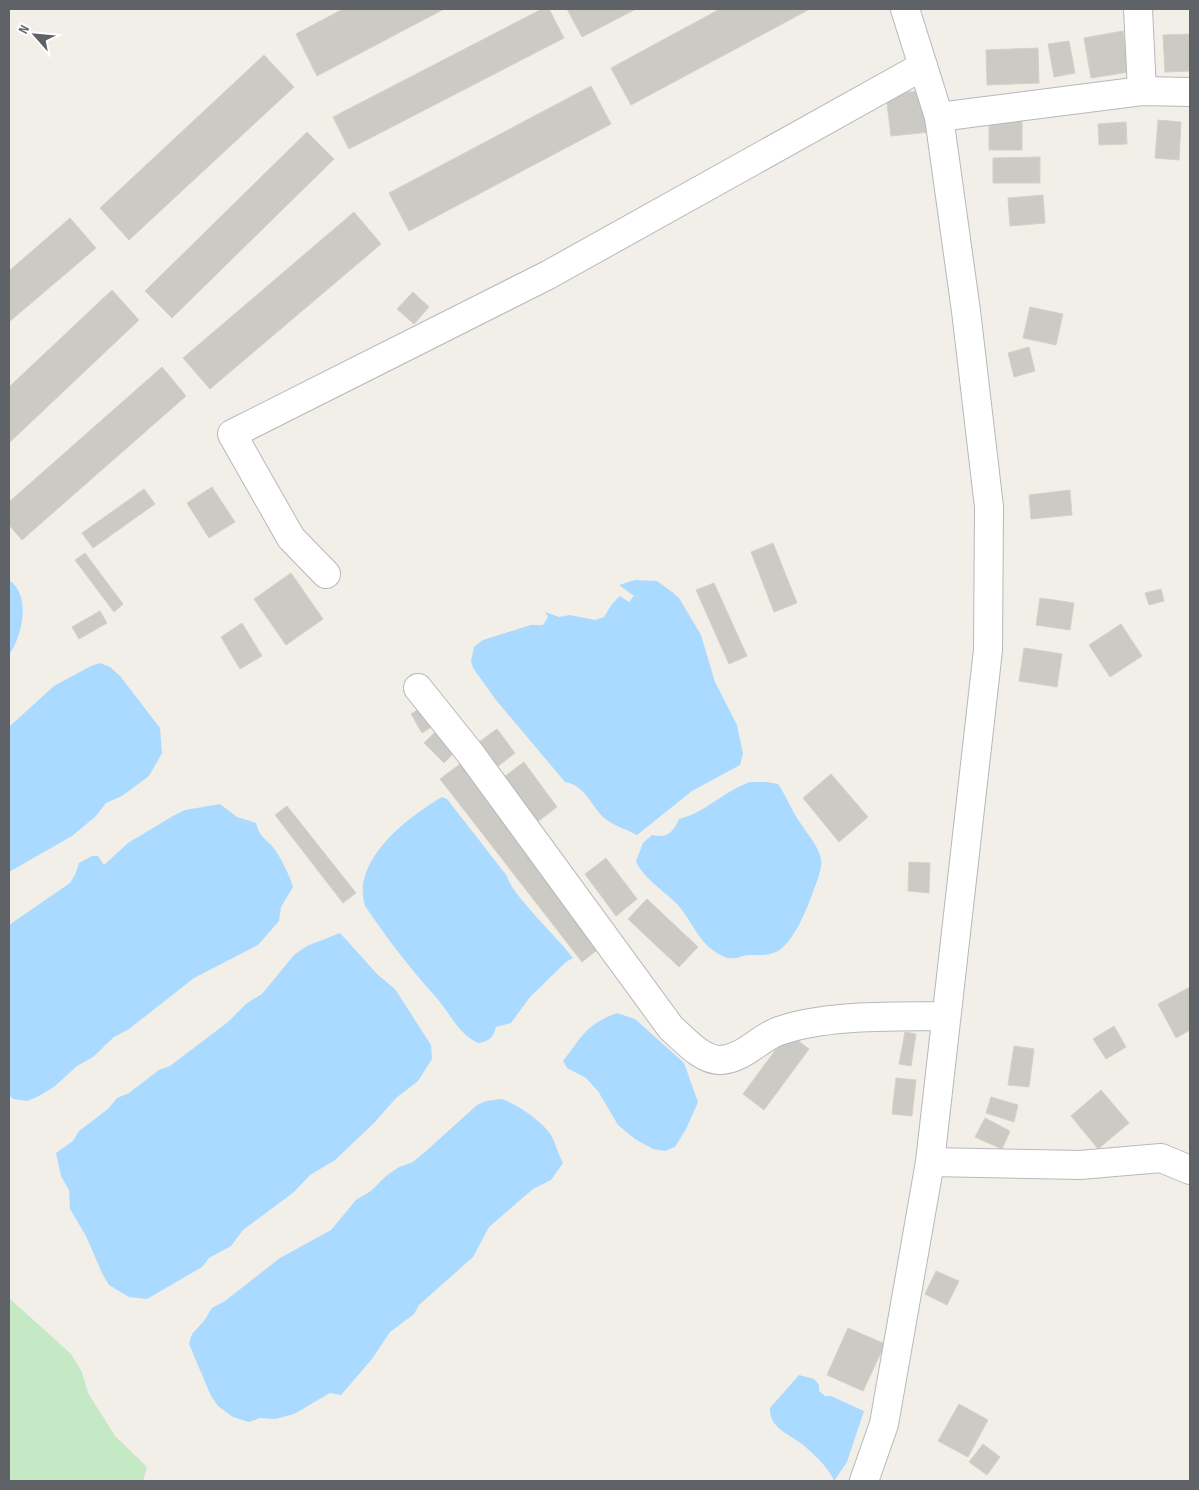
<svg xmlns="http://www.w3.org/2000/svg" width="1199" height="1490" font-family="'Sofia Sans Condensed',sans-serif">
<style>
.green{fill:#c5e8c5}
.water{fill:#aadaff}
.building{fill:#cccac5;stroke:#d6d1c6}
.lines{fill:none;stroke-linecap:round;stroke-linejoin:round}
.street-casing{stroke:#b5b8bc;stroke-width:30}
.secondary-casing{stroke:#b6babf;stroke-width:30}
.street{stroke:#fff;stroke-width:28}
.secondary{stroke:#fff;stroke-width:28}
</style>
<rect width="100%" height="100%" fill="#f1efe8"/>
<polygon class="green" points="9,1298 71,1354 82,1372 88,1393 115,1436 147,1467 143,1481 9,1481"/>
<g class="water">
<path d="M9,580c23,16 13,56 0,75z"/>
<path d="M635,580l22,1 15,11 7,6 22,37 14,47 22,43 6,29 -3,11 -48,26 -55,44c-11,-6 -26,-10 -35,-19 -12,-13 -18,-31 -37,-34l-69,-82 -23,-32 -2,-7 3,-14 9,-7 48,-15h12l5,-8 -3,-5 14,5 11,-2 25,5 9,-3 8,-13 8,-8 9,6 5,-6 -15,-11z"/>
<polygon points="100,663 110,667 120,676 160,728 162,753 149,776 122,796 106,803 96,816 72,836 9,872 9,727 54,686 91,666"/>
<path d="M750,782h17l11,2c9,13 14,28 23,40 7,11 17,21 20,35 2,9 -5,24 -8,33 -6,17 -20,52 -37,60 -9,4 -17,3 -26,3 -14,1 -16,8 -33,-2 -19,-11 -26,-34 -40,-49 -12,-12 -36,-28 -41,-43l7,-18 9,-8c14,4 22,-3 27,-16 24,-5 45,-28 71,-37z"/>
<path d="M442,797l5,2 60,77c3,17 53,64 66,82l-7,4 -36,35 -19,26 -15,4c-3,11 -6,14 -18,16 -21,-10 -29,-32 -44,-48 -25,-28 -48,-58 -69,-89 -14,-46 43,-89 77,-109z"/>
<path d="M220,804l17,13 19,6c3,12 7,14 15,22 8,8 19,31 22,42l-12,20 -2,14 -21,24 -64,33 -65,51 -15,8 -21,20 -16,9 -22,20 -16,10 -12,5 -14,-2 -4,-4v-170l61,-42 5,-8 4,-12 13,-7h6l6,9 24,-22 45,-27 12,-6z"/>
<polygon points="340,933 378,975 395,989 431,1045 432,1059 418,1081 396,1098 374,1123 335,1160 310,1175 294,1192 243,1230 231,1246 209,1258 202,1267 147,1299 129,1297 109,1285 102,1273 86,1236 70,1209 69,1190 61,1176 56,1153 73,1141 79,1131 108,1109 117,1098 129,1093 159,1070 170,1066 228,1022 247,1003 262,994 294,955 307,946"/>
<path d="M617,1013l18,6 49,44 14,39 -12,27 -11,18 -10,4 -12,-2 -18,-10 -17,-14 -20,-34 -12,-13 -19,-10 -4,-7c20,-25 22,-36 54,-48z"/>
<path d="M502,1099c16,6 35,19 46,32 6,6 10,23 15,32l-12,17 -18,9 -44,38 -16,30 -54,48 -5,9 -24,18 -18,27 -31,36 -11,-2 -36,21 -19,5 -15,-1 -11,4 -16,-5 -15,-11 -7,-10 -22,-52 3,-10 12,-13 8,-13 13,-7 55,-43 51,-28 25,-30 15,-9 15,-15 13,-9 14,-5 12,-10 52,-47 9,-4z"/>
<path d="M799,1375l15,4 5,6v6l6,5h6l33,15 -17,51 -13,19c-4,-12 -21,-28 -32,-37 -13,-10 -33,-16 -32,-36z"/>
</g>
<g class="building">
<polygon points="343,9 444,9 317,76 296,34"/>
<polygon points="542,9 549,9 564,38 349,149 333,117"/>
<polygon points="567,9 636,9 582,37"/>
<polygon points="720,9 810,9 631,105 611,68"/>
<polygon points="1123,31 1129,72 1091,78 1084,38"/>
<polygon points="1190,34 1190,71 1165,72 1163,35"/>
<polygon points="1069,41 1075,73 1054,77 1048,44"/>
<polygon points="1038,48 1039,83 987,85 986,50"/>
<polygon points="264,55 294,87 129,240 100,208"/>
<polygon points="591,86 611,124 409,231 389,193"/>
<polygon points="925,90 930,132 891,136 886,95"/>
<rect x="989" y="119" width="33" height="31"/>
<polygon points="1158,120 1181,122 1179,160 1155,158"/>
<polygon points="1126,122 1127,144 1099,145 1098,124"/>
<polygon points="307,132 334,159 172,318 145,291"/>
<polygon points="1040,157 1040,183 993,183 993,158"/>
<polygon points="1043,195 1045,223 1010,226 1008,198"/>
<polygon points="354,212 381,244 210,389 183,358"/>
<polygon points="70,218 96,248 9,322 9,271"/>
<polygon points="112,290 139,320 9,443 9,387"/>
<polygon points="413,292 429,307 414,324 397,309"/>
<polygon points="1030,307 1063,314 1056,345 1023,338"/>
<polygon points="1029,347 1035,371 1014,377 1008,353"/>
<polygon points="162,367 186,396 22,540 9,525 9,502"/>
<polygon points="212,487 235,522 209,538 187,503"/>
<polygon points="144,489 155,504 93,548 82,533"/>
<polygon points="1070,490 1072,515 1031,519 1029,495"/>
<polygon points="773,543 797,603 774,612 751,552"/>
<polygon points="85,553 123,604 114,612 75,560"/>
<polygon points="291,573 323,619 286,645 254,599"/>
<polygon points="714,583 747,656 729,664 696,590"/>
<polygon points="1161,589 1164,601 1149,605 1145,593"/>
<polygon points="1040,598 1074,603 1070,630 1036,625"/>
<polygon points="100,611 107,623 79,639 72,627"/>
<polygon points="242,623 262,656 240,669 221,637"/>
<polygon points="1121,624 1142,656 1110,677 1089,645"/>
<polygon points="1024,648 1062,654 1057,687 1019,681"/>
<polygon points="427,704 438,723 422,733 411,714"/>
<polygon points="441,726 461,746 444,763 424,743"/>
<polygon points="497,729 515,753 497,767 479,742"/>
<polygon points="464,761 606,943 582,962 440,779"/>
<polygon points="524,762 557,807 537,822 504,777"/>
<polygon points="831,774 868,817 839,842 803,798"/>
<polygon points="287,806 356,893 343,903 275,815"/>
<polygon points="606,858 637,899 616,916 585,874"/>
<polygon points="909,862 930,863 929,893 908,891"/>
<polygon points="647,899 698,947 679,967 628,919"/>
<polygon points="1190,987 1190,1030 1176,1038 1158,1004"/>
<polygon points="1114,1026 1126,1047 1106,1059 1093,1039"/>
<polygon points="905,1032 916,1034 911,1066 899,1064"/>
<polygon points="788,1033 809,1049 764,1110 743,1094"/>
<polygon points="1014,1046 1034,1049 1029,1087 1008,1085"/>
<polygon points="896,1078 916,1080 912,1116 892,1114"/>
<polygon points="1101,1090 1129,1123 1098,1149 1071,1116"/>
<polygon points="991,1097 1018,1105 1014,1122 986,1113"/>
<polygon points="985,1118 1010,1131 1002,1149 975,1137"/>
<polygon points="936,1271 959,1281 947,1305 925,1294"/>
<polygon points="848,1328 885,1344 863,1391 827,1375"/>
<polygon points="959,1404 988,1420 968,1457 938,1441"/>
<polygon points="983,1444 1000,1457 987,1475 969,1462"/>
</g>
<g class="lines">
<defs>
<g id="street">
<polyline points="1138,9 1142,91"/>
<polyline points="939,117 1142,91 1190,92"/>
<polyline points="326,574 291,538 232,434 548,275 923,66"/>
<path d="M418,688l52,65 201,275c13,11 31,33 50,32 24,-2 38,-22 58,-29 48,-17 116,-14 167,-15"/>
<polyline points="864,1481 884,1424 930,1162 988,650 989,507 966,311 939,117 905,9"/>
</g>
<polyline id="secondary" points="930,1162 1080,1165 1161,1158 1190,1170"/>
</defs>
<use href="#street" class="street-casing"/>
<use href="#secondary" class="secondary-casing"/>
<use href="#street" class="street"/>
<use href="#secondary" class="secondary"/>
</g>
<rect width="1199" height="1490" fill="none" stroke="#5f6368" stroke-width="20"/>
<g transform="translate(35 35) rotate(297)" stroke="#ffffff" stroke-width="4" paint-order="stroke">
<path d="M0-4L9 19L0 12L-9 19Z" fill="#5f6368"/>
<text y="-8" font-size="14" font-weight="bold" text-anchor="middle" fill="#5f6368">N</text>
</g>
</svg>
